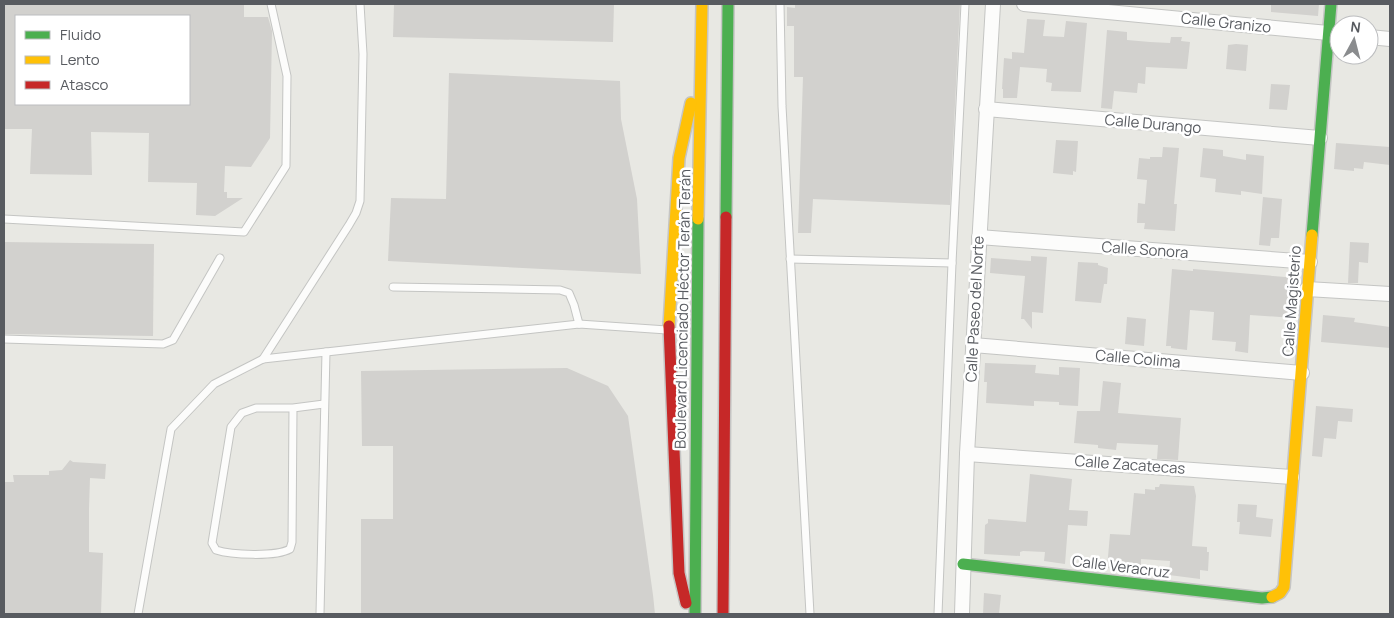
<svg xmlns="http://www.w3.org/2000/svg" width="1394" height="618" font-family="Manrope,sans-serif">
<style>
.building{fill:#d2d1ce;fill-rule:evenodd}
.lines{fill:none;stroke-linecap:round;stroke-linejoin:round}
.lane-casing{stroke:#c4c5c3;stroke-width:9}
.street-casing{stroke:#c4c5c3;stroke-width:16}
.fast-casing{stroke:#c5c5c4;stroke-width:14}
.slow-casing{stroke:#c5c5c4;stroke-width:14}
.jam-casing{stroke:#c5c5c4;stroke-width:14}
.lane{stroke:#fcfcfb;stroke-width:7}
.street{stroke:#fcfcfb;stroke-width:14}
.fast{stroke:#4caf50;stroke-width:11}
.slow{stroke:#ffc107;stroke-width:11}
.jam{stroke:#c62828;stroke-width:11}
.labels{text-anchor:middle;stroke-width:5;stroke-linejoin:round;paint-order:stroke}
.street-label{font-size:15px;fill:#585b60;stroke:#fff}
</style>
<rect width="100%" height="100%" fill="#e8e8e3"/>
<g class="building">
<path d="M4,4h240v13h24l4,14 -2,107 -19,29 -26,-1 -1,26h3v6h16l-28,18 -19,-1 1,-32 -49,-1 1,-49 -58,-1 1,43 -62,-1 2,-45h-28zM16,16h173v88h-173z"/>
<polygon points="394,4 614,4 613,42 393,37"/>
<polygon points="795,4 960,4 950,205 813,199 811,233 798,233 803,77 794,77 794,26 787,26 787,7 795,8"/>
<polygon points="1271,4 1319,4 1318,16 1271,12"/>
<polygon points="1027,19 1045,20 1043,36 1064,37 1066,21 1087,23 1081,92 1051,91 1052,83 1046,82 1047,69 1020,67 1017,98 1003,98 1003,89 1002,89 1004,58 1012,59 1012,52 1024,53"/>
<polygon points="1107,30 1127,32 1127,40 1150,42 1170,43 1171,37 1182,37 1181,41 1190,42 1187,69 1146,67 1145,84 1138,83 1137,93 1114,91 1112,109 1101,108"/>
<polygon points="1236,44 1248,45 1246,71 1226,69 1228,45"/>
<polygon points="449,73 620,81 621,119 637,199 641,274 388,261 391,198 446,199"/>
<polygon points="1271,84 1290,85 1287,110 1269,109"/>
<polygon points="1056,140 1078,141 1076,172 1073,171 1073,175 1053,173"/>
<polygon points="1336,143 1390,147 1390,165 1364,162 1363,169 1354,168 1354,171 1334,169"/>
<polygon points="1163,147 1179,148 1174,204 1177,204 1175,231 1144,229 1145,223 1137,223 1138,203 1145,204 1147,180 1137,179 1139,158 1150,159 1150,157 1162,157"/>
<polygon points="1203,148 1223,150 1223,156 1246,160 1246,154 1264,156 1262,194 1241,191 1241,195 1215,192 1216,179 1200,177"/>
<polygon points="1263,197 1282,199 1279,238 1271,238 1270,246 1259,245"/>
<polygon points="4,242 154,244 153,336 4,334"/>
<polygon points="1350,242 1369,243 1368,263 1359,262 1358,283 1348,283"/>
<polygon points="1031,256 1047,257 1043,313 1032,312 1032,329 1024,319 1021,319 1025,276 990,273 991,258 1031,261"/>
<polygon points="1078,262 1098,263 1098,265 1108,268 1107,284 1104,284 1101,303 1075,301"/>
<polygon points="1172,269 1193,271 1193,269 1297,278 1294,318 1250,315 1248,353 1235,351 1236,342 1212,340 1214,312 1190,310 1187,350 1171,348 1171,346 1166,346"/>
<polygon points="1323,315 1355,318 1354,322 1390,327 1390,348 1321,342"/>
<polygon points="1127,317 1146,319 1144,346 1125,344"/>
<polygon points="985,363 1036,365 1035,373 1059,375 1059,367 1080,368 1078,406 1059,405 1059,402 1034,401 1034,406 986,403 987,382 984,382"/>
<polygon points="567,368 608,386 628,416 653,595 655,614 361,614 361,519 393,519 393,446 362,446 361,371"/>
<polygon points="1103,381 1121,383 1118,413 1181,418 1178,460 1157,459 1158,445 1117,443 1116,450 1098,448 1098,445 1074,443 1077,411 1100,411"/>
<polygon points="1316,406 1353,409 1352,422 1338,421 1336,439 1324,438 1322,457 1312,456"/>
<polygon points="70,460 73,462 106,464 105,479 90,478 89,509 89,552 103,553 101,614 4,614 4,482 14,482 13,475 49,475 49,471 62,470"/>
<polygon points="1030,474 1072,479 1069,510 1088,511 1087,526 1068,525 1065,564 1044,561 1045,552 1023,551 1020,552 1020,556 984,554 985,525 988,523 988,519 1026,522"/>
<polygon points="1160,484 1194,486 1196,496 1192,546 1207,547 1207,552 1209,552 1208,571 1200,570 1200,579 1169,575 1170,561 1141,559 1141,565 1137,565 1136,572 1107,568 1110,534 1130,535 1134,493 1145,494 1145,489 1155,490 1155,487 1159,487"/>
<polygon points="1238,504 1257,505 1256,517 1273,519 1271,537 1239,534 1240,522 1237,522"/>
<polygon points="984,593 1001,595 999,614 983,614"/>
</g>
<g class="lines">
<defs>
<g id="lane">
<polyline points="780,4 782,106 810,614"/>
<polyline points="4,219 244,232 286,166 287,76 271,4"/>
<polyline points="790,259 952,263 965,4"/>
<polyline points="393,287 560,290 569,293 574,305 579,324"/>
<polyline points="4,339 163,344 173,340 220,258"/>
<polyline points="263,359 349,225 356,213 360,201 363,54 360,4"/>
<path d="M293,408l-1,134 -2,7c-14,8 -59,6 -74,1l-4,-7 19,-116 11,-14 14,-5h37l31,-4"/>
<polyline points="138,614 171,429 214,384 263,359 579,324 667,330"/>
<polyline points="320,614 326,352"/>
<polyline points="938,614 952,263"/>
</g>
<g id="street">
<polyline points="1024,4 1339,34"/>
<polyline points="1369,37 1390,39"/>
<polyline points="986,109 1320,138"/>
<polyline points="979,237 1310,262"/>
<polyline points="1307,289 1390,294"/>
<polyline points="973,345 1302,373"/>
<polyline points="967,454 1292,477"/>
<polyline points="962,614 967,454 993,4"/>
</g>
<g id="fast">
<polyline points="726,217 728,4"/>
<polyline points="1312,235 1331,4"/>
<polyline points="963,564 1262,598 1272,597"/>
<polyline points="695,614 698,219"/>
</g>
<g id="slow">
<polyline points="698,219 702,4"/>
<polyline points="669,326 679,158 691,103"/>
<polyline points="1272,597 1280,593 1284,587 1312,235"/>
</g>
<g id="jam">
<polyline points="669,326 679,573 686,603"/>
<polyline points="723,614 726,217"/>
</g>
</defs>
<use href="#lane" class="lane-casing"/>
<use href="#street" class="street-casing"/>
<use href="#fast" class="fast-casing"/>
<use href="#slow" class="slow-casing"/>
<use href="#jam" class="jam-casing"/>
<use href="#lane" class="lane"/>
<use href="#street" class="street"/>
<use href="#fast" class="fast"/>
<use href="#slow" class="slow"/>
<use href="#jam" class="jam"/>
</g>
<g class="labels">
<g class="street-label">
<text transform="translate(1226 23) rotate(6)" y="5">Calle Granizo</text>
<text transform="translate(1153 124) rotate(5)" y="5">Calle Durango</text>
<text transform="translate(1145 250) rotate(4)" y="5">Calle Sonora</text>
<text transform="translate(1292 301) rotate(-86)" y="5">Calle Magisterio</text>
<text transform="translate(683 309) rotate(-89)" y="5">Boulevard Licenciado Héctor Terán Terán</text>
<text transform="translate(975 309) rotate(-87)" y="5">Calle Paseo del Norte</text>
<text transform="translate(1138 359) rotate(5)" y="5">Calle Colima</text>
<text transform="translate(1130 465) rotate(4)" y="5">Calle Zacatecas</text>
<text transform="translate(1121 567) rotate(7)" y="5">Calle Veracruz</text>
</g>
</g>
<rect width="1394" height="618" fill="none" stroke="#585b60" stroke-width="10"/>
<rect x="15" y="15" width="175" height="90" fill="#ffffff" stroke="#bcbdbf"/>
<rect x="25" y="31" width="25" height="8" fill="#4caf50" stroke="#bcbdbf"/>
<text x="60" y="40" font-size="15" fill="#585b60">Fluido</text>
<rect x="25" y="56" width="25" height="8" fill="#ffc107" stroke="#bcbdbf"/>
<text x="60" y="65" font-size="15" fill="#585b60">Lento</text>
<rect x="25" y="81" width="25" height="8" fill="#c62828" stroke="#bcbdbf"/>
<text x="60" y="90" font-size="15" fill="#585b60">Atasco</text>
<g transform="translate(1354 40) rotate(7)"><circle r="24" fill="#ffffff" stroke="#bcbdbf"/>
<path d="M0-4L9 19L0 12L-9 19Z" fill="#8a8c8e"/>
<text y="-8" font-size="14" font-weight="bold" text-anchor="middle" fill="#585b60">N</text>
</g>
</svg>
